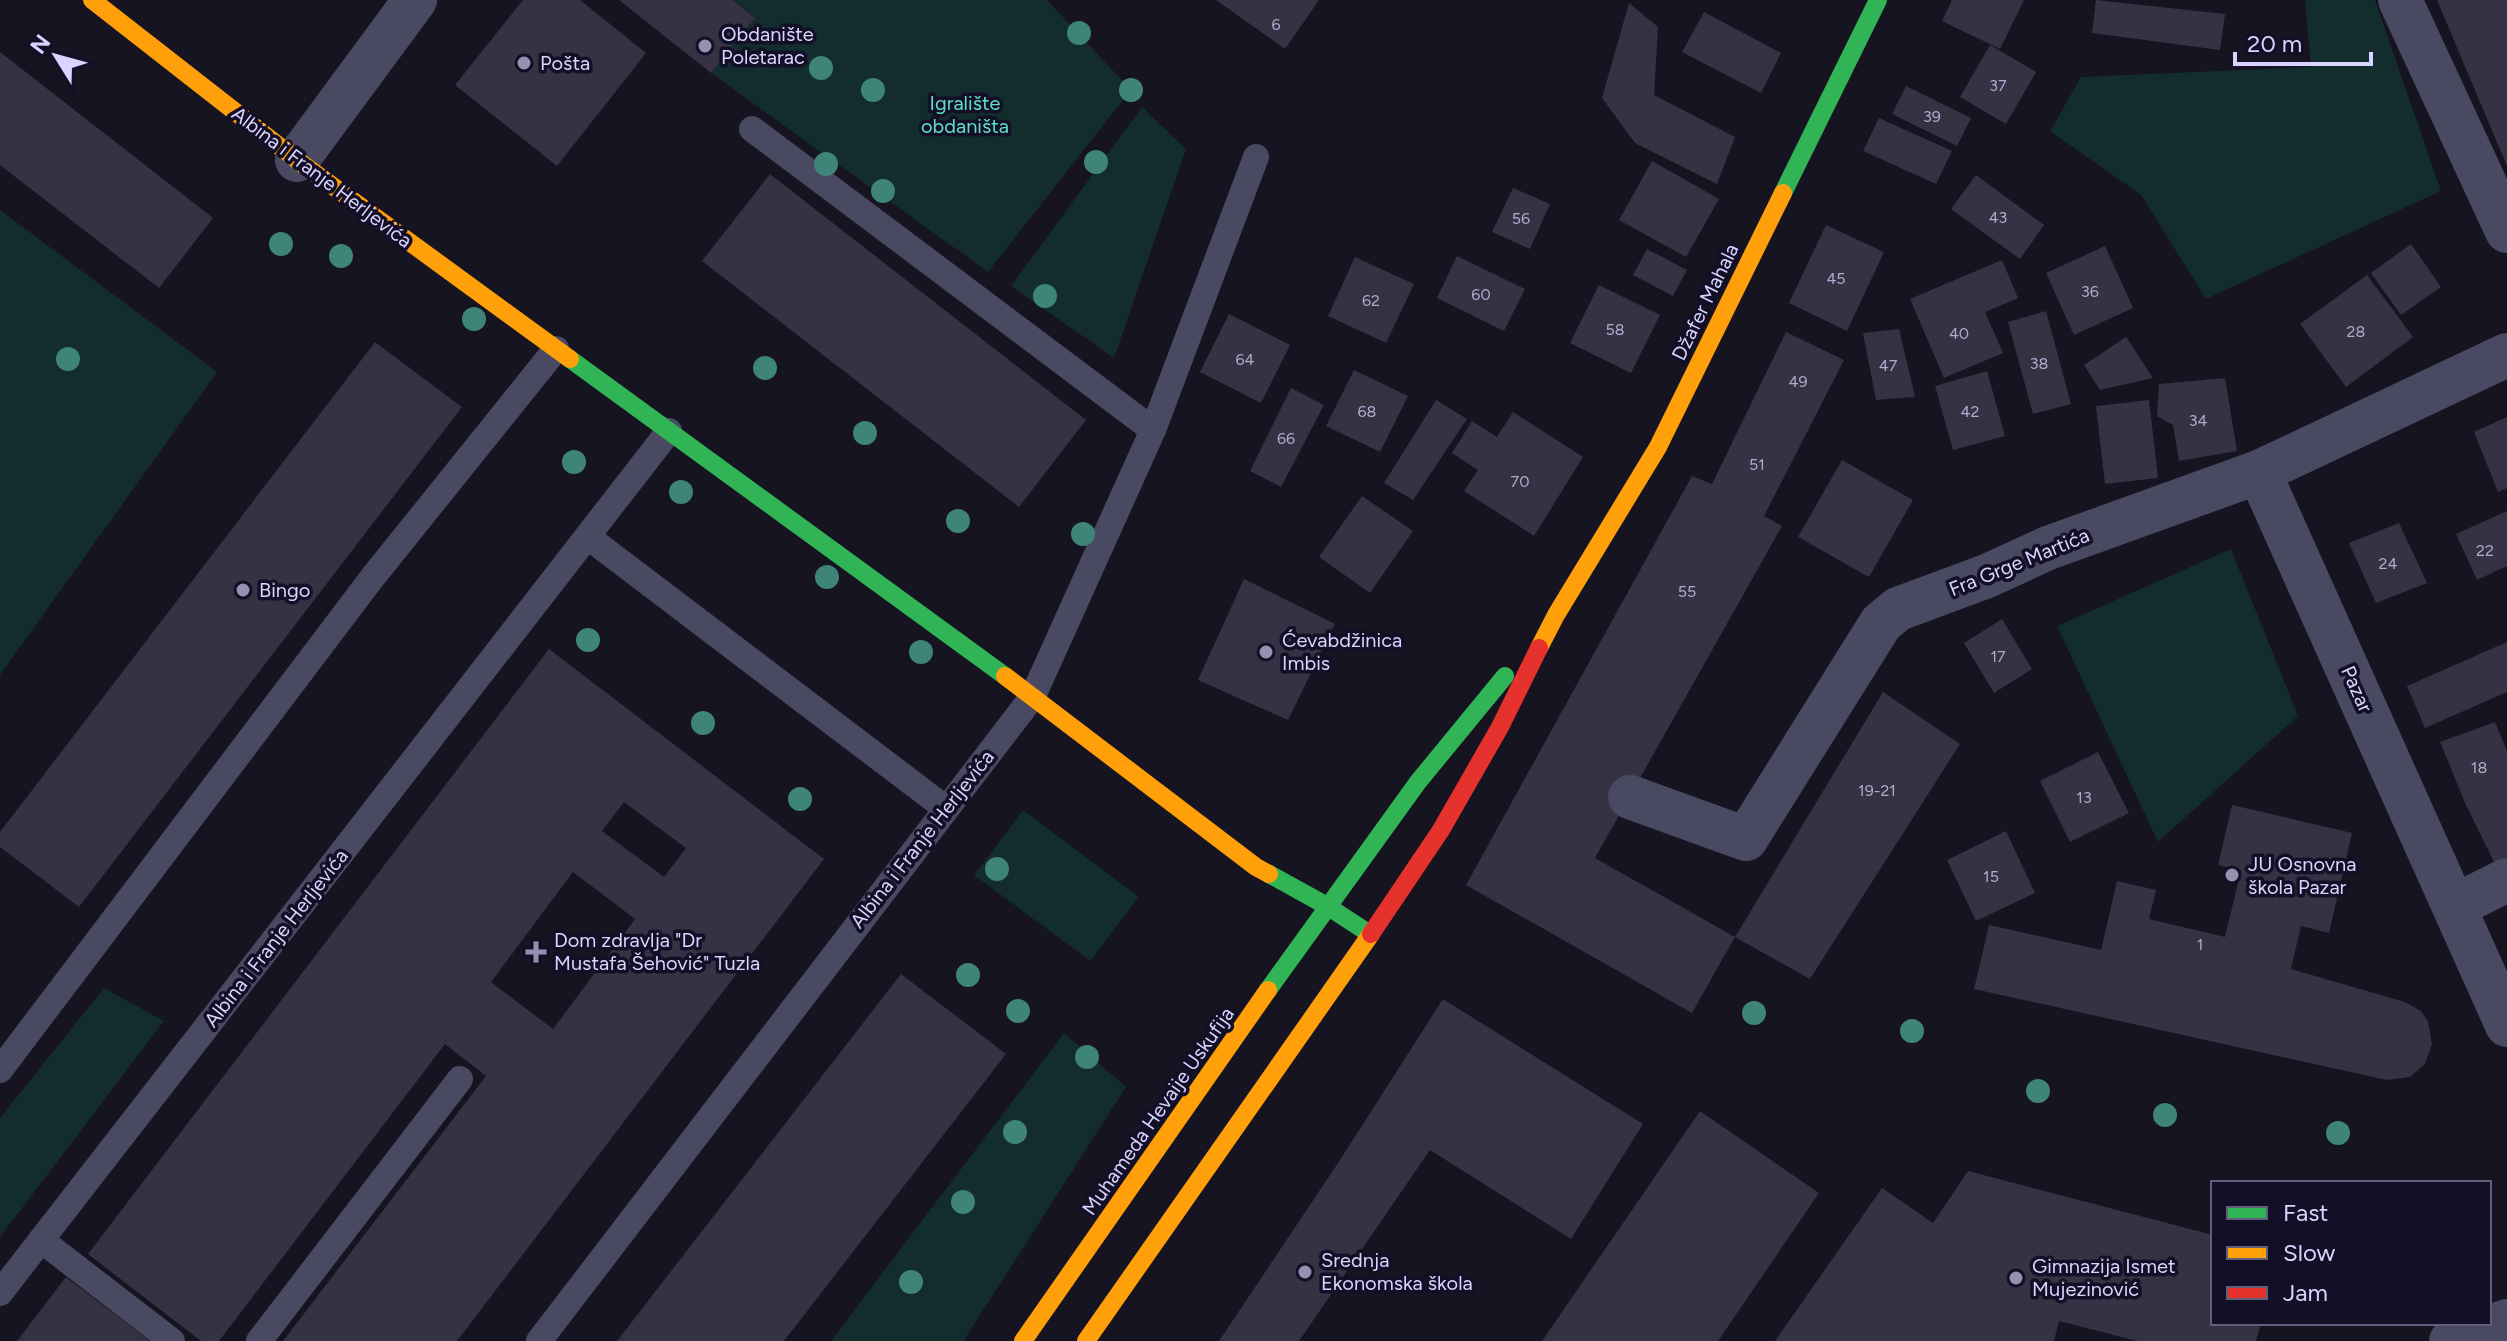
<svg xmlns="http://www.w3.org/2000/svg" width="2507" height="1341" font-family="Figtree,sans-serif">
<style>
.green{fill:#132c2d}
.building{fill:#343243;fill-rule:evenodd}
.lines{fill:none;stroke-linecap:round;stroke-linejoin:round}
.lane{stroke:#4a4962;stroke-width:26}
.street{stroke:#4a4962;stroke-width:44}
.fast{stroke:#30b455;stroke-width:18}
.slow{stroke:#ff9f0a;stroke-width:18}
.jam{stroke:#e5322d;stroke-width:18}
.tree{fill:#3e8478}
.poi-dot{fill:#9591b1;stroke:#130f26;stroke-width:3}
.labels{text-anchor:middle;stroke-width:7;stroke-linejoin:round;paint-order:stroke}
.number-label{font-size:16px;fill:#b0acd0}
.poi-label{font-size:20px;fill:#d9d4ff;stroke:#130f26;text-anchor:start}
.park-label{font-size:20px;fill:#5fe0c0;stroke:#130f26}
.street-label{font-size:20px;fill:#d9d4ff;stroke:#130f26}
</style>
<rect width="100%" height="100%" fill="#161421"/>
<g class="green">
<polygon points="732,0 1047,0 1131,90 988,272 711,73 755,18"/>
<polygon points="2305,0 2375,0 2441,191 2206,299 2141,195 2050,131 2081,77 2311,67"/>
<polygon points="1142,107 1186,149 1114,358 1011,286"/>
<polygon points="0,210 217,372 0,675"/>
<polygon points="2231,549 2298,716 2158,842 2057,626"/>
<polygon points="1023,810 1139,897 1090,961 974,875"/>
<polygon points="104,988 164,1021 0,1237 0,1118"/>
<polygon points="1064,1033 1126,1087 966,1337 963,1341 831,1341"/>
</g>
<g class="building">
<polygon points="523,0 580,0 646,53 557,166 455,85"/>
<polygon points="619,0 732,0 755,18 711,73"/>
<polygon points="1216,0 1319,0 1285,49"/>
<polygon points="1952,0 2024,0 2000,49 1942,21"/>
<polygon points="2096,0 2225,14 2220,50 2092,33"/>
<polygon points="2437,0 2507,0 2507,166 2477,95"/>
<polygon points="1629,3 1658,27 1654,95 1735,137 1717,184 1635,143 1602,98"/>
<polygon points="1704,12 1781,53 1761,93 1682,52"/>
<polygon points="1990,45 2036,72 2006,124 1960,97"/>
<polygon points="0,52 213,218 159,288 0,165"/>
<polygon points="1906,86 1971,118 1957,146 1892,114"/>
<polygon points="1879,118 1952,151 1936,184 1863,151"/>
<polygon points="1652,161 1719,199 1686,257 1619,220"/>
<polygon points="770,174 1086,420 1019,507 702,261"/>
<polygon points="1976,175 2044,225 2020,259 1951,209"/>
<polygon points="1513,188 1550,204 1530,249 1492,232"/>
<polygon points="1826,225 1884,252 1847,331 1789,303"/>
<polygon points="2411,244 2441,287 2401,315 2371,273"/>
<polygon points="2105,246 2133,308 2074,335 2046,273"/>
<polygon points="1647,249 1687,270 1673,296 1633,275"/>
<polygon points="1457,256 1525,289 1504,331 1437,298"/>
<polygon points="1355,257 1414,284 1386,343 1328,316"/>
<polygon points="2002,260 2018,298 1985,312 2003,353 1944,378 1910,299"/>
<polygon points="2367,275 2413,337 2346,387 2300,324"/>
<polygon points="1599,285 1660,315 1631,373 1570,343"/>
<polygon points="2046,311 2071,404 2033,414 2008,322"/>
<polygon points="1229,314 1290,345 1261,403 1200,372"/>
<polygon points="1899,329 1915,397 1876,400 1863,333"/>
<polygon points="1786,332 1844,360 1764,516 1782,526 1595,858 1735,937 1692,1013 1466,885 1692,476 1712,484"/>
<polygon points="2126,337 2153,378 2100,390 2084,365"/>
<polygon points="375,342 462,407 79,907 0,847 0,832"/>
<polygon points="1354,370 1408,396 1380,452 1326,426"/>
<polygon points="1987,371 2005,436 1953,450 1935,386"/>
<polygon points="2225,378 2237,451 2179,461 2173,425 2157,416 2159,384"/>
<polygon points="1291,388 1324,405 1281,487 1250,471"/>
<polygon points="1436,400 1467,419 1413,500 1384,483"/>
<polygon points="2149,400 2158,478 2105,484 2096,406"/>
<polygon points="1513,412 1583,457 1534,536 1464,491 1478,470 1452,453 1472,421 1497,437"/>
<polygon points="2507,417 2507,488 2498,492 2474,432"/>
<polygon points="1842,460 1913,500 1869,577 1798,537"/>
<polygon points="1362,496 1413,531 1370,593 1319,557"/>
<polygon points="2507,511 2507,566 2477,580 2456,534"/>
<polygon points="2399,523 2427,583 2376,603 2349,543"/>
<polygon points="1244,579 1335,624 1288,720 1198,680"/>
<polygon points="2002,619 2032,669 1994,693 1964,643"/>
<polygon points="2507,642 2507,692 2425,728 2407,686"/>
<path d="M549,649l275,210 -367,482h-174l203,-265 -41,-32 -226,297h-18l-113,-87zM624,802l62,46 -22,29 -62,-46zM573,872l62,47 -82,110 -62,-47z"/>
<polygon points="1883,692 1960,744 1810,979 1735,937"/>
<polygon points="2495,722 2507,751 2507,865 2498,870 2466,805 2440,742"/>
<polygon points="2098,752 2129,813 2070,842 2040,781"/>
<polygon points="2232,805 2352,833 2329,933 2301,926 2291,969 2405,1002 2421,1011 2428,1021 2432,1044 2425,1064 2410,1077 2387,1080 1974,989 1989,925 2101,950 2117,881 2156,890 2149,919 2225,937 2241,870 2218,865"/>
<polygon points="2006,831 2035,893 1976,921 1947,860"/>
<polygon points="901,974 1006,1054 784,1341 617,1341"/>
<polygon points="1443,999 1643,1124 1571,1239 1430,1150 1299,1341 1219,1341 1338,1163"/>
<polygon points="1700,1111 1819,1193 1718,1341 1542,1341"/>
<polygon points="1968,1171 2213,1235 2213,1323 2261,1323 2256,1341 2137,1341 2059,1321 2054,1341 1775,1341 1882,1188 1933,1223"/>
<polygon points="66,1277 150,1341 17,1341"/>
</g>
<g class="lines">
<g class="lane">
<polyline points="752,129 1153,430"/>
<polyline points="588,537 945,808"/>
<polyline points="0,1070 372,578 556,349"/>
<polyline points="41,1240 172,1341"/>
<polyline points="0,1293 669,431"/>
<polyline points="259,1341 460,1079"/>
<polyline points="539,1341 1033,696 1153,430 1256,157"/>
</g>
<g class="street">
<polyline points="2400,0 2507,231"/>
<polyline points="297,160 415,0"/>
<polyline points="2259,472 2507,1025"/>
<polyline points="1630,797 1746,839 1881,623 1898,609 1987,576 2048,548 2259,472 2507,355"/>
<polyline points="2455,906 2507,880"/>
<polyline points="2451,1341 2507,1321"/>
</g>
<g class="fast">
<polyline points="1783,193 1878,0"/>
<polyline points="570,359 1005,676"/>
<polyline points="1269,874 1327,906 1370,934"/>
<polyline points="1268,990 1418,782 1505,676"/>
</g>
<g class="slow">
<polyline points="92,0 297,160 570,359"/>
<polyline points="1539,648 1556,615 1658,447 1783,193"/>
<polyline points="1005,676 1256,867 1269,874"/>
<polyline points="1023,1341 1268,990"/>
<polyline points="1086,1341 1371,934"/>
</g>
<polyline class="jam" points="1371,934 1441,830 1500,727 1539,648"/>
</g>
<g class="tree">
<circle cx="1079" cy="33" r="12"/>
<circle cx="821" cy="68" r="12"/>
<circle cx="873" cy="90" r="12"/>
<circle cx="1131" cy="90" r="12"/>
<circle cx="1096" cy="162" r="12"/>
<circle cx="826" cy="164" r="12"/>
<circle cx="883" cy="191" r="12"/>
<circle cx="281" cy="244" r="12"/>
<circle cx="341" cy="256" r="12"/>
<circle cx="1045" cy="296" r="12"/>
<circle cx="474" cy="319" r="12"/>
<circle cx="68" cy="359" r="12"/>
<circle cx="765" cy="368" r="12"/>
<circle cx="865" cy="433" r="12"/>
<circle cx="574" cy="462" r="12"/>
<circle cx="681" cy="492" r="12"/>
<circle cx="958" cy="521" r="12"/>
<circle cx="1083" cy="534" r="12"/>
<circle cx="827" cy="577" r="12"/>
<circle cx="588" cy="640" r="12"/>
<circle cx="921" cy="652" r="12"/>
<circle cx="703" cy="723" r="12"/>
<circle cx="800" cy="799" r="12"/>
<circle cx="997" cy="869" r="12"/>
<circle cx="968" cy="975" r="12"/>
<circle cx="1018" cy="1011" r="12"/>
<circle cx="1754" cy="1013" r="12"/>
<circle cx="1912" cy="1031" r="12"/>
<circle cx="1087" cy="1057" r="12"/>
<circle cx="2038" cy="1091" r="12"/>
<circle cx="2165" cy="1115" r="12"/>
<circle cx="1015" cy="1132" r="12"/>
<circle cx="2338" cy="1133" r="12"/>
<circle cx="963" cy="1202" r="12"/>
<circle cx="911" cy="1282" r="12"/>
</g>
<g class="poi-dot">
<circle cx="705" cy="46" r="8"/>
<circle cx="524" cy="63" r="8"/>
<circle cx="243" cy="590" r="8"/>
<circle cx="1266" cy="652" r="8"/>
<circle cx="2232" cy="875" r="8"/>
<path d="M532 940h8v8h8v8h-8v8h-8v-8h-8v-8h8z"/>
<circle cx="1305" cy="1272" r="8"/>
<circle cx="2016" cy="1278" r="8"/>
</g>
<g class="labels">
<g class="number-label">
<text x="1276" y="30">6</text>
<text x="1998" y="91">37</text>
<text x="1932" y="122">39</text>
<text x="1998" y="223">43</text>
<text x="1521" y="224">56</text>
<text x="1836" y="284">45</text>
<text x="2090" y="297">36</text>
<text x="1481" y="300">60</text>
<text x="1371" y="306">62</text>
<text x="1615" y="335">58</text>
<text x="2356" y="337">28</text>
<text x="1959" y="339">40</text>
<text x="1245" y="365">64</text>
<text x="2039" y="369">38</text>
<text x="1888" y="371">47</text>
<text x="1798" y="387">49</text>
<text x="1367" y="417">68</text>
<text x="1970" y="417">42</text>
<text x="2198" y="426">34</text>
<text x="1286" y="444">66</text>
<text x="1757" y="470">51</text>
<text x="1520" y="487">70</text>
<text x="2485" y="556">22</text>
<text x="2388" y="569">24</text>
<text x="1687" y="597">55</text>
<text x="1998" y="662">17</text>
<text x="2479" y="773">18</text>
<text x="1877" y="796">19-21</text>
<text x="2084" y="803">13</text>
<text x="1991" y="882">15</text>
<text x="2200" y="950">1</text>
</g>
<g class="poi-label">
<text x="721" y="41">Obdanište<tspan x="721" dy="23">Poletarac</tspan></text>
<text x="540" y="70">Pošta</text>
<text x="259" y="597">Bingo</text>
<text x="1282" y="647">Ćevabdžinica<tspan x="1282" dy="23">Imbis</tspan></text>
<text x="2248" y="871">JU Osnovna<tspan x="2248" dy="23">škola Pazar</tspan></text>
<text x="554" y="947">Dom zdravlja "Dr<tspan x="554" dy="23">Mustafa Šehović" Tuzla</tspan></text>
<text x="1321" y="1267">Srednja<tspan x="1321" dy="23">Ekonomska škola</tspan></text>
<text x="2032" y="1273">Gimnazija Ismet<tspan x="2032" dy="23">Mujezinović</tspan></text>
</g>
<g class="park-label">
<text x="965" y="110">Igralište<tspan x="965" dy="23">obdaništa</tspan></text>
</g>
<g class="street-label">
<text transform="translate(322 177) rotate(37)" y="7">Albina i Franje Herljevića</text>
<text transform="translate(1705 302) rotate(-64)" y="7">Džafer Mahala</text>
<text transform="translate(2019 562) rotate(-22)" y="7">Fra Grge Martića</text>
<text transform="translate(2357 689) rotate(66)" y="7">Pazar</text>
<text transform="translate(922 839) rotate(-52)" y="7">Albina i Franje Herljevića</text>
<text transform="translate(276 938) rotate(-52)" y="7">Albina i Franje Herljevića</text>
<text transform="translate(1158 1111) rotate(-55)" y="7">Muhameda Hevaije Uskufija</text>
</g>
</g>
<rect x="2211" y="1181" width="280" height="144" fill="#130f26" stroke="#625e7d" stroke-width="2"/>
<rect x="2227" y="1207" width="40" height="12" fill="#30b455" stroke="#625e7d" stroke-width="2"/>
<text x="2283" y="1221" font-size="24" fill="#d9d4ff">Fast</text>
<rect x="2227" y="1247" width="40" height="12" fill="#ff9f0a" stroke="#625e7d" stroke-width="2"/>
<text x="2283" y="1261" font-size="24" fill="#d9d4ff">Slow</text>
<rect x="2227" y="1287" width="40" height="12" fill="#e5322d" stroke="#625e7d" stroke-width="2"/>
<text x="2283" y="1301" font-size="24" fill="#d9d4ff">Jam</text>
<g transform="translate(56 56) rotate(307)" stroke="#130f26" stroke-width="6" paint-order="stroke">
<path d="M0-6L14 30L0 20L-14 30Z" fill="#d9d4ff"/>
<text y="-12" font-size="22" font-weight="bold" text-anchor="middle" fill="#d9d4ff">N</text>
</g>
<path d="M2235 52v12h136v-12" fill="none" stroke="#d9d4ff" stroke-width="4"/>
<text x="2247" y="52" font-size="24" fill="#d9d4ff" stroke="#130f26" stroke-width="6" paint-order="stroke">20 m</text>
</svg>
